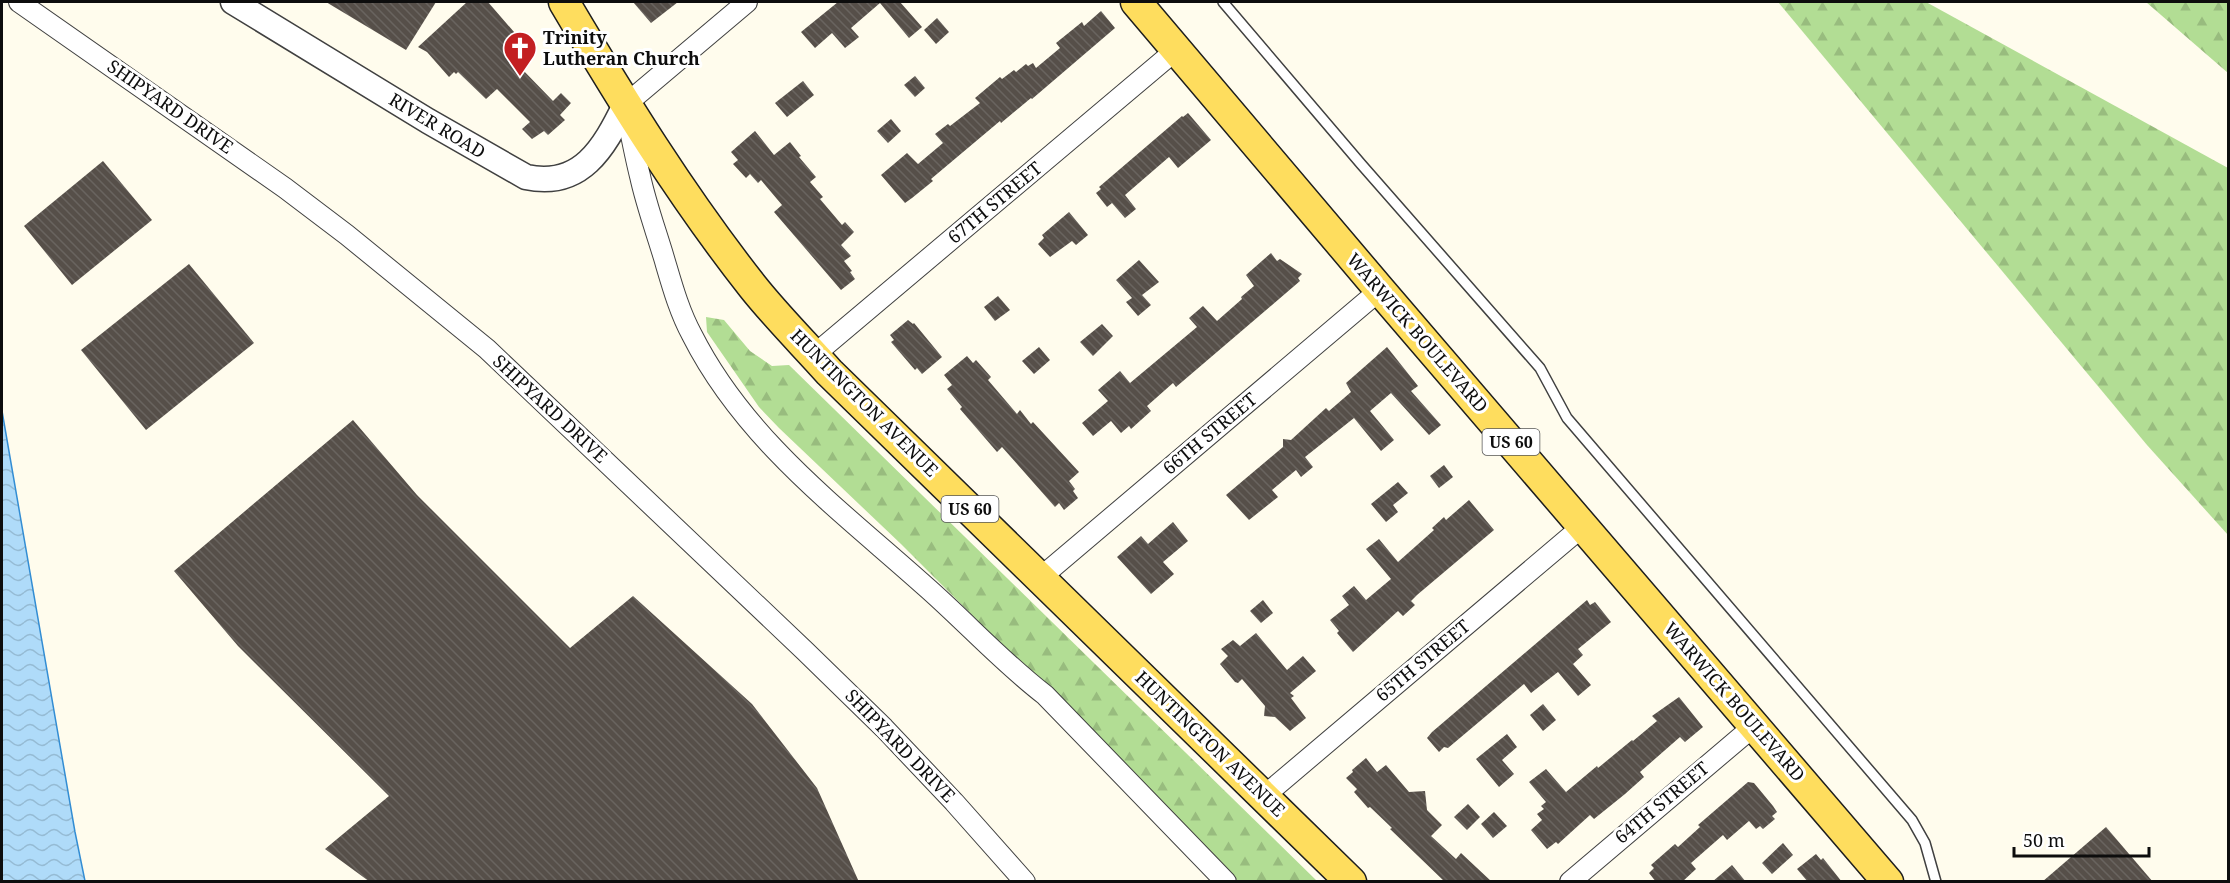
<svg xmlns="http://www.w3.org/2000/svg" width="2230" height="883" font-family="'Noto Serif',serif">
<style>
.forest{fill:url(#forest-firs)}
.water{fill:url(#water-waves);stroke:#338dd3;stroke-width:1.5}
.building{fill:url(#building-back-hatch)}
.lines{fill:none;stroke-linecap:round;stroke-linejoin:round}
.service-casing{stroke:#404040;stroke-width:12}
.minor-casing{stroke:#404040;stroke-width:22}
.tertiary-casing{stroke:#404040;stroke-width:27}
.primary-casing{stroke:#1e1e1e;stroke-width:33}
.service{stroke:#fff;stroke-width:9}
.minor{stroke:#fff;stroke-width:20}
.tertiary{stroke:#fff;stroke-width:24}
.primary{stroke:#fedd5e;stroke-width:30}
.labels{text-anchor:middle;stroke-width:6;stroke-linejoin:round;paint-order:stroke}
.shield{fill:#fff;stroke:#565656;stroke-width:1.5}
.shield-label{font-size:16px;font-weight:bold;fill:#0d0d0d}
.poi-label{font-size:18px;font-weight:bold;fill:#0d0d0d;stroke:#fff;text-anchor:start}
.street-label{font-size:18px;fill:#0d0d0d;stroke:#fff}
</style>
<defs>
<pattern id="forest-firs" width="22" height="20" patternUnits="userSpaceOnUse" patternTransform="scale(1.5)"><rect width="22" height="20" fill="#b2dd94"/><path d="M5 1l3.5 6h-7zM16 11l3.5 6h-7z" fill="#98bc7e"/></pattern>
<pattern id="water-waves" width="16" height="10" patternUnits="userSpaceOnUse" patternTransform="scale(1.5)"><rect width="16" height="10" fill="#afdbf9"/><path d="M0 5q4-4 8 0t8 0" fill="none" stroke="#95bbd4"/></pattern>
<pattern id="building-back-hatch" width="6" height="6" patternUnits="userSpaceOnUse" patternTransform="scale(1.5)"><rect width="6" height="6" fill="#564f49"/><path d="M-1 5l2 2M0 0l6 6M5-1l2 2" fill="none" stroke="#69645f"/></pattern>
</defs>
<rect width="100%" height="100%" fill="#fffced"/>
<g class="forest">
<polygon points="1778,2 1926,2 2228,168 2228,535 2147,445"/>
<polygon points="2146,2 2228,2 2228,73"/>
<polygon points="706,317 724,320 750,351 772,366 789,365 1317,881 1238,881 901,544 779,428 759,407 707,332"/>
</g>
<polygon class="water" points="2,411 75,832 85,881 2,881"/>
<g class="building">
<polygon points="326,2 436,2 406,50"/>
<polygon points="467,2 488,2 533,54 520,67 553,101 561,93 571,103 560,115 565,120 548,135 544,131 532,139 522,129 530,122 497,89 486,99 458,72 456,74 454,72 449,77 427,52 418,47"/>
<polygon points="633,2 678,2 651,23"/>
<polygon points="838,2 900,2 922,27 909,38 880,3 851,28 859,37 845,48 832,33 815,48 801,32"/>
<polygon points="1101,11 1115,28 1032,99 1031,98 1001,123 1000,121 931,179 933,181 912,198 905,203 881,175 907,153 918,164 943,143 935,134 948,124 950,126 980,103 975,98 1000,77 1002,79 1014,70 1016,72 1026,64 1028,66 1033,63 1036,68 1060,48 1056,43 1082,22 1084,26"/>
<polygon points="937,18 949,32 936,44 924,30"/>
<polygon points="915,76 925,88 915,97 904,85"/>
<polygon points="803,81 814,95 787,117 775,103"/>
<polygon points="1188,113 1211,140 1178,168 1169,157 1125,195 1136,209 1125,218 1112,203 1107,207 1096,193 1101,189 1099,187 1182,116 1183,117"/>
<polygon points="891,119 901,131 888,143 877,131"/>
<polygon points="755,131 774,155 790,142 801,156 799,157 816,177 810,182 823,197 820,199 842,225 845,222 854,232 841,245 851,256 844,261 852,271 850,272 855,279 841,290 774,212 782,205 761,180 758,183 750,174 746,178 733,164 738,160 731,152"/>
<polygon points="103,161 152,220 72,285 24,226"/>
<polygon points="1069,212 1088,235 1076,245 1072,241 1050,257 1038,244 1044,238 1042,235"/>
<polygon points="1271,253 1277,261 1280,259 1302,274 1298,278 1300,281 1176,387 1173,383 1147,406 1151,411 1131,429 1129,426 1121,433 1111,421 1093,436 1082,423 1108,401 1098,390 1120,371 1130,383 1197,327 1189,318 1203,306 1217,321 1242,299 1241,297 1254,286 1246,275"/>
<polygon points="1139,260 1159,282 1142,295 1151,305 1138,316 1126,302 1132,298 1116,280"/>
<polygon points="189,264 254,343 146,430 81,350"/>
<polygon points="998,296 1010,310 995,321 984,307"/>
<polygon points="908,320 913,324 914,323 942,357 922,374 917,368 915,370 891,342 894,340 890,335"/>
<polygon points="1102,324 1113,336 1093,356 1080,342"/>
<polygon points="1039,347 1050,360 1034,374 1022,361"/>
<polygon points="1387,347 1418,386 1411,391 1441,425 1429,435 1391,393 1370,411 1394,440 1381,451 1354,418 1305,457 1313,467 1301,477 1296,470 1272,490 1278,497 1249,520 1226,495 1283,447 1283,439 1291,440 1326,408 1329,411 1351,392 1346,383"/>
<polygon points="967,356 973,363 976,360 991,377 988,380 1017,414 1020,410 1031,424 1033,422 1079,472 1069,481 1075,489 1073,491 1078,498 1064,510 1059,503 1055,507 1002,447 997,452 960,409 962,407 947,389 952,385 944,375"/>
<polygon points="353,420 417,495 570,648 633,596 752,704 817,788 859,882 370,882 325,849 389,796 238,646 174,571"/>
<polygon points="1444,465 1453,477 1439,488 1430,476"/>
<polygon points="1398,482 1408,493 1393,505 1398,512 1386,522 1371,504"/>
<polygon points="1469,500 1494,530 1417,595 1411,601 1415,605 1403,616 1398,611 1353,652 1337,633 1339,631 1330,620 1349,605 1342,596 1354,586 1366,600 1391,579 1366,549 1379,539 1398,562 1434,530 1432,528 1444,517 1446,520"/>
<polygon points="1173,522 1188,541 1163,562 1174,574 1151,594 1117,557 1141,536 1148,544"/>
<polygon points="1263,600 1273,613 1261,623 1250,611"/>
<polygon points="1587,600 1590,605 1595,602 1611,622 1578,649 1583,655 1573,664 1591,685 1578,696 1558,672 1531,693 1524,684 1448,748 1444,747 1439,752 1427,738 1432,732"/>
<polygon points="1256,633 1287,670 1303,656 1316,671 1290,693 1294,696 1291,698 1306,718 1290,731 1275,717 1264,716 1265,706 1242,679 1238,683 1235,682 1220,664 1228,656 1221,649 1233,640 1240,646"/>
<polygon points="1679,697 1703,727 1685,742 1680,737 1640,772 1644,777 1625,794 1594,819 1590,815 1558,844 1556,842 1547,849 1531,830 1542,820 1537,814 1544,809 1541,806 1546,802 1529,782 1546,769 1566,792 1597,766 1598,768 1632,740 1633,741 1657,721 1652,716"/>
<polygon points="1543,704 1556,720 1543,731 1530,715"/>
<polygon points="1507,734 1517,747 1502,760 1514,774 1499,787 1476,759"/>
<polygon points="1366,758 1377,772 1386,765 1409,792 1425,791 1427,810 1442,825 1431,836 1456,859 1461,853 1492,882 1445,882 1390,829 1392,828 1370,807 1368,808 1354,792 1357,789 1346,778 1353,772 1352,770"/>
<polygon points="1748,782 1754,783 1773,806 1777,812 1772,816 1775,819 1763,829 1760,826 1756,829 1749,821 1727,840 1723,835 1691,863 1696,869 1682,882 1656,882 1649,873 1654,868 1651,865 1675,844 1678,847 1700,827 1698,825"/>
<polygon points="1468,804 1480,817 1467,830 1454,817"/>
<polygon points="1494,812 1507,826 1493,838 1481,824"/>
<polygon points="2106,827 2153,882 2042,882"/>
<polygon points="1783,843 1793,855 1772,874 1762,863"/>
<polygon points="1816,854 1821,860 1823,858 1842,882 1808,882 1797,869"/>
<polygon points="1732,865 1746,882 1712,882"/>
</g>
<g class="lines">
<defs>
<polyline id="service" points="1223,2 1361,164 1540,368 1567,418 1912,820 1925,843 1936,882"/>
<g id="minor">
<polyline points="19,2 285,188 347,235 487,349 805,651 884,728 954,802 1025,882"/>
<path d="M747,2l-122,103c5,24 9,47 15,71 6,28 16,55 24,82 8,27 15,53 28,77 53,105 147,174 233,251 40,35 78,77 120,109l181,187"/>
<polyline points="814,355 1176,50"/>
<polyline points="1040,578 1380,290"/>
<polyline points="1264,796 1583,526"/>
<polyline points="1570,882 1754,726"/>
</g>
<path id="tertiary" d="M233,2l195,119 98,56c55,12 78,-29 99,-72"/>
<g id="primary">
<path d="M564,2c58,98 118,195 189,285 23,29 51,57 76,85l522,510"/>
<polyline points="1136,2 1380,290 1888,882"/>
</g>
</defs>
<use href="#service" class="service-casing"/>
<use href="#minor" class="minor-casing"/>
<use href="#tertiary" class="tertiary-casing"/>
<use href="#primary" class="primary-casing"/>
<use href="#service" class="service"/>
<use href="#minor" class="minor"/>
<use href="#tertiary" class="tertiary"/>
<use href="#primary" class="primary"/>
</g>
<defs>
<symbol id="church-pin" viewBox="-11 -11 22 30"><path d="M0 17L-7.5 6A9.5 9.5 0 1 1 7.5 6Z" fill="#c31f21" stroke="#fff"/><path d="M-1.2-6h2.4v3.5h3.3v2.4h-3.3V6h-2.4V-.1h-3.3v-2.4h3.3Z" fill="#fff"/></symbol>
</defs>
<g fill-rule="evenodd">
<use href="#church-pin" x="501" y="29" width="38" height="52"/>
</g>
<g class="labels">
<g class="shield">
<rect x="1482.5" y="429" width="57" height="26" rx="4.5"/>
<rect x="941.5" y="496" width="57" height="26" rx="4.5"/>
</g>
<g class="shield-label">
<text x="1511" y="448">US 60</text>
<text x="970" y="515">US 60</text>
</g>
<g class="poi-label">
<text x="543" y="44">Trinity<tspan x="543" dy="21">Lutheran Church</tspan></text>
</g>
<g class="street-label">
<text transform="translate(170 107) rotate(35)" y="6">SHIPYARD DRIVE</text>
<text transform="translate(437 126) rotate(31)" y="6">RIVER ROAD</text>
<text transform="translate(995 203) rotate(-40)" y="6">67TH STREET</text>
<text transform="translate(1417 333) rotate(49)" y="6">WARWICK BOULEVARD</text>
<text transform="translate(864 403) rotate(45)" y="6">HUNTINGTON AVENUE</text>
<text transform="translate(550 409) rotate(43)" y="6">SHIPYARD DRIVE</text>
<text transform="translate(1210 434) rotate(-40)" y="6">66TH STREET</text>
<text transform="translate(1423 661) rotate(-40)" y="6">65TH STREET</text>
<text transform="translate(1734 702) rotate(49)" y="6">WARWICK BOULEVARD</text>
<text transform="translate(1210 744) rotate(44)" y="6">HUNTINGTON AVENUE</text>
<text transform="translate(900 746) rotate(46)" y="6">SHIPYARD DRIVE</text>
<text transform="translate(1662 803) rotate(-40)" y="6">64TH STREET</text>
</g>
</g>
<rect width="2230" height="883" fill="none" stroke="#0d0d0d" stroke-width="6"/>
<path d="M2014 847v9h135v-9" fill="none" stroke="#0d0d0d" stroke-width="3"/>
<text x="2023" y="847" font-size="18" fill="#0d0d0d" stroke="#ffffff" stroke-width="4.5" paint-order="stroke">50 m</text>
</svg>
